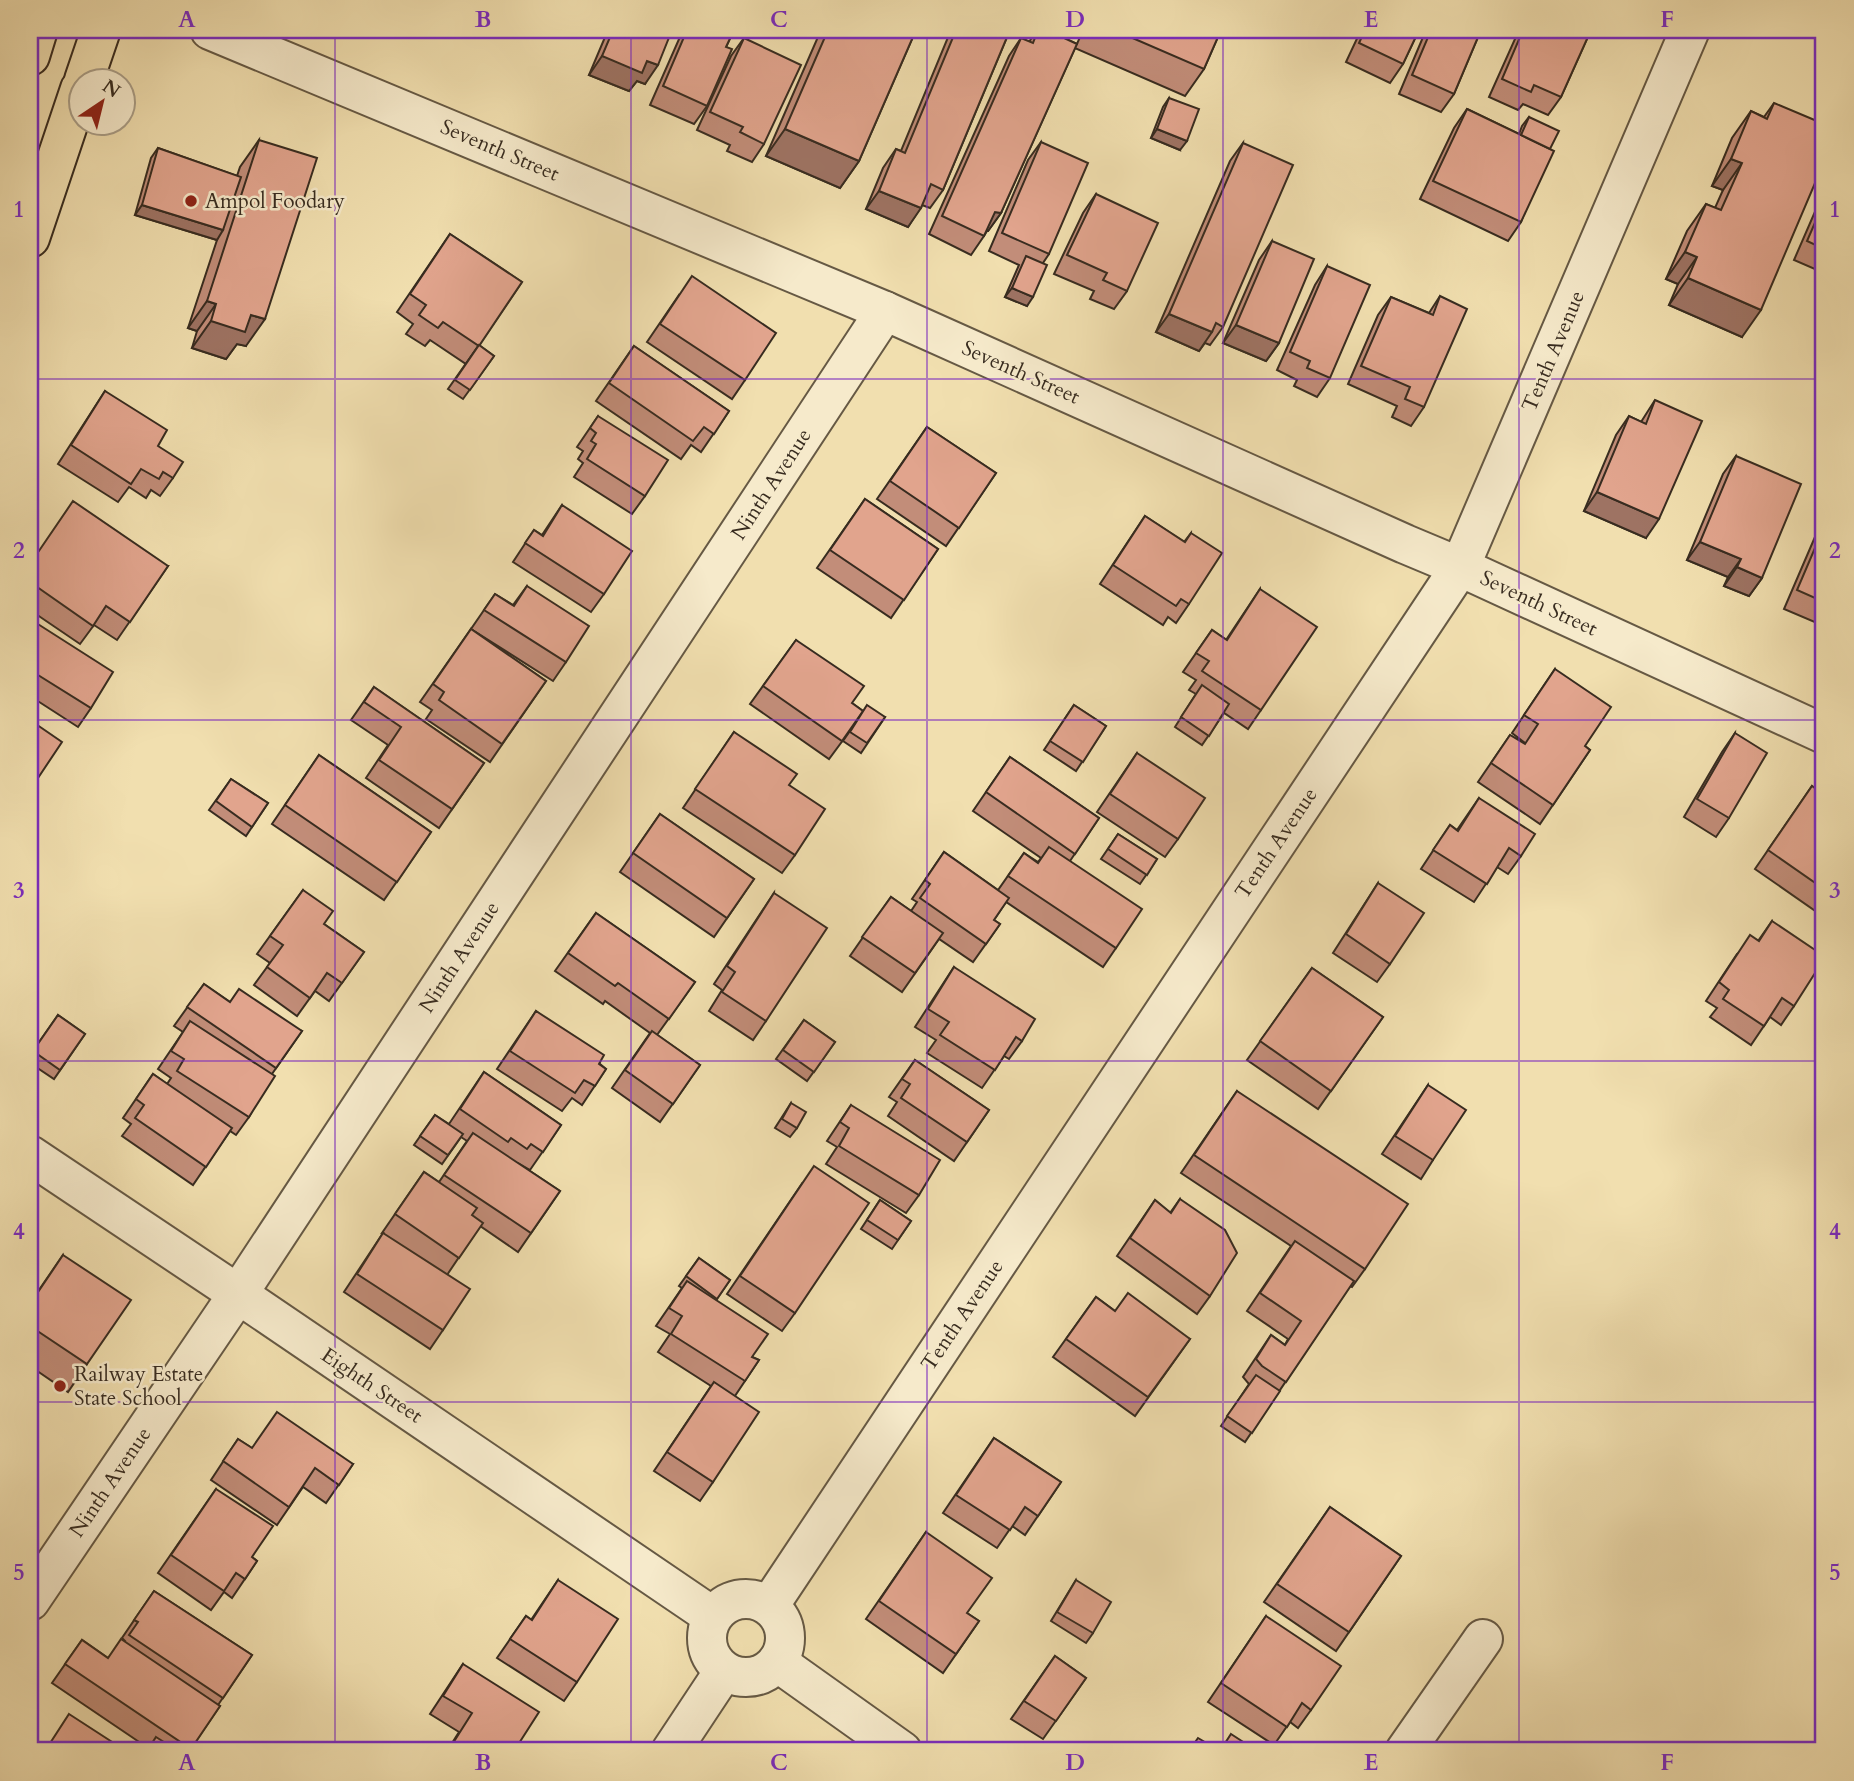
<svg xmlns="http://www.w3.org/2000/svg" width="1854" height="1781" font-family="Cardo,serif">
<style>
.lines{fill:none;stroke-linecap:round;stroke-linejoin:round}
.minor-casing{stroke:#665944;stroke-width:42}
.major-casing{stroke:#382c20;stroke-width:42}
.minor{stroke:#f6eacb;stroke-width:38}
.major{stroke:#f1dfaf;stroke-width:38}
.wall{fill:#c28d79;stroke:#382c20;stroke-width:2}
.shaded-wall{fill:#9e7363;stroke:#382c20;stroke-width:2}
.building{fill:#e1a48d;stroke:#382c20;stroke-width:2}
.grid{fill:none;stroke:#7b2cbf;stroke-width:2;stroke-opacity:0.55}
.poi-dot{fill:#8f2418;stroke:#f6eacb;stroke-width:2.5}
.labels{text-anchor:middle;stroke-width:5;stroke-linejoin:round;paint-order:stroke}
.street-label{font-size:21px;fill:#382c20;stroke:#f6eacb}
.poi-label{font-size:21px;fill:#382c20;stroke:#f6eacb;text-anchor:start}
.neatline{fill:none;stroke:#7b2cbf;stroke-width:2.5}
.grid-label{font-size:23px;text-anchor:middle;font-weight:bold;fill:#7b2cbf}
</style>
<rect width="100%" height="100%" fill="#f1dfaf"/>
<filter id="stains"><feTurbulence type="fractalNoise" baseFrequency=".00286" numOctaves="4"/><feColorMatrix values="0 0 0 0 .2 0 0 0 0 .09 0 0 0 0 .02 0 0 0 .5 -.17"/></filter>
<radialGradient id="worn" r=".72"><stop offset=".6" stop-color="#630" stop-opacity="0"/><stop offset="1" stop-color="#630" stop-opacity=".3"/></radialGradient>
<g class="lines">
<defs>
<g id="minor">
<polyline points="210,30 885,311 1405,544 1460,567 1824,734"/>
<polyline points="30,1155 238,1294 712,1616"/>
<circle cx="746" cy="1638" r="39"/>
<polyline points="30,1601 238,1294 885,311"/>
<polyline points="769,1606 1460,567 1690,30"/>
<polyline points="777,1662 902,1751"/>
<polyline points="671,1751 724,1671"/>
<polyline points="1405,1751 1483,1639"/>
</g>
<g id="major">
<polyline points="30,56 38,30"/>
<polyline points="84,80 101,30"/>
<polyline points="30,238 80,89"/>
</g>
</defs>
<use href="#minor" class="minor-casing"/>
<use href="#major" class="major-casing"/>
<use href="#minor" class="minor"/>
<use href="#major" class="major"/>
</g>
<g class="wall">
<polygon points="608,30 672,30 645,84 637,81 629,91 589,75"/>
<polygon points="683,30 734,30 726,47 707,106 694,124 650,105"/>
<polygon points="821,30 916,30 859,161 840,188 766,156"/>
<polygon points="951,30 1010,30 943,190 930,208 922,205 908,227 866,209 883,168 896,149 901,151"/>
<polygon points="1037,30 1047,30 1077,44 1083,30 1221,30 1204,69 1185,96 1075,48 1001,213 988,231 987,231 984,236 971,255 929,234 1009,56 1021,38 1029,42"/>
<polygon points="1361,30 1419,30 1403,64 1390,83 1346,62"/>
<polygon points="1426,30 1481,30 1454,94 1441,112 1399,94"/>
<polygon points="1519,30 1591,30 1561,97 1548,115 1523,104 1518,110 1489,97"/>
<polygon points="744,38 764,144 752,162 727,151 730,145 697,130 731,56"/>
<polygon points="1169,98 1180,150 1151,138 1163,107"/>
<polygon points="1774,103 1742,337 1669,305 1678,284 1666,279 1687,231 1706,204 1715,208 1723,190 1712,186 1732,138 1751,111 1764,117"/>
<polygon points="1467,109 1519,134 1522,126 1529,117 1550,149 1521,222 1508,241 1420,199 1454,128"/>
<polygon points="259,140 246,346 237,344 226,359 192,348 197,331 188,328 217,240 135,215 151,158 158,148 237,176 240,167"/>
<polygon points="1041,142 1049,254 1043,263 1027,306 1005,297 1019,265 989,251 1028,160"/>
<polygon points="1243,143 1223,327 1210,345 1205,343 1199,351 1156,332 1230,161"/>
<polygon points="1824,191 1824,273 1794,260"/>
<polygon points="1096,194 1127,291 1114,309 1090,299 1094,291 1054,274 1083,213"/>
<polygon points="450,234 522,282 466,364 430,340 425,346 406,334 413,324 397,312"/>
<polygon points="1272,241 1279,343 1266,361 1223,343 1259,260"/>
<polygon points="1327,266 1330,378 1317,397 1294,386 1297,380 1277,370 1315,285"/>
<polygon points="679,295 745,380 732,399 647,342"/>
<polygon points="1440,296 1424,407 1411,426 1392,417 1397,406 1348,384 1378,315 1391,297 1429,313"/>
<polygon points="479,345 494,356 463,399 448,389"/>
<polygon points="634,346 729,411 701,452 691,445 681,459 596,401"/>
<polygon points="105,391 158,446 173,478 160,496 151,490 146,498 129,487 118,502 58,464"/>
<polygon points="1655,400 1646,538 1584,511 1616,435 1629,416 1641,422"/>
<polygon points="598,416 645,496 632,514 574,477 583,463 578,459 583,451 577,447"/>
<polygon points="927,427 996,473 946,546 877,499"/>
<polygon points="1736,456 1762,578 1749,596 1724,586 1728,577 1687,560 1723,474"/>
<polygon points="865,499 938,549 891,618 817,568"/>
<polygon points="562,505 604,594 591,612 513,562 534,530 542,535"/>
<polygon points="1145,516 1184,542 1191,533 1189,604 1176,623 1168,617 1163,625 1100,584"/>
<polygon points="1824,516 1824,626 1784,609"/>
<polygon points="30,564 168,566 117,640 94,625 80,644 30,610"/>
<polygon points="527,586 566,662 553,681 471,629 495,594 513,605"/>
<polygon points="1260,589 1261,710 1248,729 1224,713 1202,745 1175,727 1196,694 1189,690 1196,680 1183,672 1212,630 1226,640"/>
<polygon points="30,619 91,708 78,727 30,696"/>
<polygon points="471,629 546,681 490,762 426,719 432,710 420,702"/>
<polygon points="796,640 852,703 863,711 885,717 861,753 843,741 852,728 829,759 750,704"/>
<polygon points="1555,669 1585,746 1590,750 1540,824 1478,782 1510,735 1525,744 1525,743 1512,733"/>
<polygon points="374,687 484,763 439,828 366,778 388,745 351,720"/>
<polygon points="1074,705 1106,726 1076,771 1044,750"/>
<polygon points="734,732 789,785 795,855 782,873 683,808"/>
<polygon points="1735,733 1729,818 1716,837 1684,817 1722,752"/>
<polygon points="1137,753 1178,839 1165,857 1097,812"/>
<polygon points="319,755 431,832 384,900 272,824"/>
<polygon points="1010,757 1099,818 1070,861 1116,948 1103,967 1006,902 994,920 1000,924 973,962 939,939 902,992 850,956 891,897 911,911 917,902 912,899 944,852 998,890 1024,853 1038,862 1041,858 973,811"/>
<polygon points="231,779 268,803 246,836 209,810"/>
<polygon points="1812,786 1824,795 1824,917 1755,869"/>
<polygon points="1479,798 1521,856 1508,874 1497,867 1474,902 1421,869 1450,825 1457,830"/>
<polygon points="660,814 754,879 714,937 620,872"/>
<polygon points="1118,834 1157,859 1140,884 1101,859"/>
<polygon points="1378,883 1390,964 1377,982 1333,953"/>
<polygon points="303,890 324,924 364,952 329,1001 315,991 297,1016 254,985 270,963 257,954"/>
<polygon points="774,893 766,1021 753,1040 709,1011 722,990 714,984"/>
<polygon points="596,913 695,982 657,1035 700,1065 660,1122 612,1088 650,1033 605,1001 603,1004 555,971"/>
<polygon points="1772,921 1794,1006 1781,1025 1770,1017 1751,1045 1710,1017 1717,1008 1706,1001 1737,954 1758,941"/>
<polygon points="954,967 1022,1041 1009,1059 1004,1056 982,1088 927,1053 936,1040 915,1027"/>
<polygon points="1312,968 1383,1017 1318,1109 1247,1060"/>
<polygon points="204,984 230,1002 302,1031 272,1074 249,1117 236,1135 230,1131 193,1185 122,1136 131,1124 123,1118 153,1074 167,1084 171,1078 158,1069 183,1032 174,1026"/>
<polygon points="536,1011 606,1069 582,1105 572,1098 562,1111 497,1069"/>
<polygon points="58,1015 85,1034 54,1079 30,1063 30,1055"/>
<polygon points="804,1020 835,1042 807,1081 776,1059"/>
<polygon points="915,1060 989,1110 954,1161 888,1116 897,1102 889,1097"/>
<polygon points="484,1072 561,1125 530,1170 518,1163 560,1191 518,1252 480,1226 447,1275 443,1330 430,1349 344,1292 383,1233 382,1233 424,1172 439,1182 467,1141 461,1137 442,1164 414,1145 435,1115 449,1124"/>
<polygon points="1428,1085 1433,1160 1421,1179 1382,1154"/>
<polygon points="1237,1091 1365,1269 1352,1287 1350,1286 1245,1442 1221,1426 1249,1384 1243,1377 1271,1335 1285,1345 1288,1339 1247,1311 1291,1246 1181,1173"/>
<polygon points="791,1103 797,1128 790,1137 775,1128"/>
<polygon points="851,1105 919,1195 906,1213 826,1164 837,1147 827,1141"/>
<polygon points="801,1185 795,1313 782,1331 727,1294"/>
<polygon points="1180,1199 1210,1296 1197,1314 1117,1256 1155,1200 1170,1213"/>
<polygon points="880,1200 911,1221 892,1249 861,1229"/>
<polygon points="63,1255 87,1364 68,1392 30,1366 30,1303"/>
<polygon points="699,1258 730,1280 716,1300 752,1357 759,1360 735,1396 713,1482 700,1501 654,1471 711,1386 658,1352 670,1334 656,1326 682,1288 679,1286"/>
<polygon points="1096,1297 1115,1311 1190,1339 1135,1416 1053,1357"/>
<polygon points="994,1438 1061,1482 1025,1535 1012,1526 997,1548 943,1513"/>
<polygon points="238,1439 252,1448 353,1464 326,1503 303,1487 277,1525 211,1480"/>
<polygon points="216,1489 252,1557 257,1561 232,1598 224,1592 211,1610 158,1573"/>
<polygon points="1330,1507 1401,1556 1336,1651 1264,1602"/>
<polygon points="926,1532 967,1613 979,1621 943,1673 866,1619"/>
<polygon points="558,1580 577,1682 564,1701 497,1658 526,1616 531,1620"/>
<polygon points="1076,1580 1093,1633 1086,1643 1051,1621"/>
<polygon points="154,1591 252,1655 218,1705 220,1706 189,1751 146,1751 148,1748 52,1683 82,1640 108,1658 125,1641 122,1638"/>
<polygon points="1266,1616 1311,1710 1298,1728 1290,1722 1274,1745 1208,1702"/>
<polygon points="1055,1656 1086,1678 1043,1739 1011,1719"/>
<polygon points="463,1664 514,1751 447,1751 459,1732 430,1714"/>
</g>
<g class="shaded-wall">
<polygon points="602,56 647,61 658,65 645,84 637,81 629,91 589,75"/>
<polygon points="785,129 859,161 840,188 766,156"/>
<polygon points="1157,129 1187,141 1180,150 1151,138"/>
<polygon points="1731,159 1742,163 1723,190 1712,186"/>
<polygon points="879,191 921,208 908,227 866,209"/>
<polygon points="142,205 223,230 217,240 135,215"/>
<polygon points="995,212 1001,213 988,231 982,230"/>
<polygon points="1685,252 1697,257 1678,284 1666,279"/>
<polygon points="1688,278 1761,310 1742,337 1669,305"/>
<polygon points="1012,288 1033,297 1027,306 1005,297"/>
<polygon points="207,301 216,304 197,331 188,328"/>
<polygon points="1169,314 1212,332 1199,351 1156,332"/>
<polygon points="251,315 265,319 246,346 237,344 226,359 192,348 211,321"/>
<polygon points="1236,325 1279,343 1266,361 1223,343"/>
<polygon points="1597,492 1659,519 1646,538 1584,511"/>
<polygon points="1700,542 1741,559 1728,577 1687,560"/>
<polygon points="1737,567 1762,578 1749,596 1724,586"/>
</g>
<g class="building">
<polygon points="613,30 672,30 658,65 647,61 642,73 602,56"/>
<polygon points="687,30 734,30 726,47 732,49 707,106 663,86"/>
<polygon points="828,30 916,30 859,161 785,129"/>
<polygon points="956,30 1010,30 943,190 931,184 921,208 879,191 896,149 905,153"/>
<polygon points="1038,30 1047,30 1077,44 1001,213 995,212 984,236 942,216 1021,38 1033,43"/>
<polygon points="1114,30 1221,30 1204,69"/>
<polygon points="1365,30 1419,30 1403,64 1359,43"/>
<polygon points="1431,30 1481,30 1454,94 1412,75"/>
<polygon points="1523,30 1591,30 1561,97 1534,85 1531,92 1502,79"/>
<polygon points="744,38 801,65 764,144 740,132 743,127 710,112"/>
<polygon points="1169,98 1199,109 1187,141 1157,129"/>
<polygon points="1774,103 1824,124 1824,162 1761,310 1688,278 1697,257 1685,252 1706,204 1721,210 1742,163 1731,159 1751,111 1767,119"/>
<polygon points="1467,109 1554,151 1521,222 1433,181"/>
<polygon points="1529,117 1559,131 1550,149 1521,135"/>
<polygon points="259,140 317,158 265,319 251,315 245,332 211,321 216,304 207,301"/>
<polygon points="1041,142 1088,163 1049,254 1002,233"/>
<polygon points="1243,143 1293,165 1223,327 1216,323 1212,332 1169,314"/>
<polygon points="158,148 241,177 223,230 142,205"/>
<polygon points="1096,194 1158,223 1127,291 1103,280 1107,273 1067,255"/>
<polygon points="1824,202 1824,249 1807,241"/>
<polygon points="450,234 522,282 479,346 443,322 438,328 419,315 426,305 410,294"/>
<polygon points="1272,241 1314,259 1279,343 1236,325"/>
<polygon points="1026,256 1047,265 1033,297 1012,288"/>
<polygon points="1327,266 1370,285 1330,378 1307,368 1310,361 1290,352"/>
<polygon points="692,276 776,333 745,380 660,324"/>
<polygon points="1440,296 1467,309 1424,407 1405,399 1410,387 1361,366 1391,297 1433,315"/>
<polygon points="479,345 494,356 470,390 455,380"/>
<polygon points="634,346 729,411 714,434 704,427 693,441 609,383"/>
<polygon points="105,391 167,430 158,446 183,462 173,478 163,472 159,479 141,469 131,484 71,445"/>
<polygon points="1655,400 1702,421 1659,519 1597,492 1629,416 1646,424"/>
<polygon points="598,416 668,460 645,496 587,459 596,444 591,441 596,433 590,428"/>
<polygon points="927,427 996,473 959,528 890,481"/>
<polygon points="1736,456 1801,484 1762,578 1737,567 1741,559 1700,542"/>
<polygon points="865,499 938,549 904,600 830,550"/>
<polygon points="73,501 168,566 130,622 106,606 93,626 30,582 30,564"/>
<polygon points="562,505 632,551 604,594 525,543 534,530 543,536"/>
<polygon points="1145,516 1185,542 1191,533 1222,553 1189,604 1181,599 1176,606 1113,565"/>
<polygon points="1824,527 1824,602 1797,590"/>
<polygon points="527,586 589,626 566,662 484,610 495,594 514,606"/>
<polygon points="1260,589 1317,627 1261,710 1202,671 1209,661 1196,653 1212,630 1227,640"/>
<polygon points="30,619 113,672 91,708 30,670"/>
<polygon points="471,629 546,681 502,744 439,700 444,692 433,684"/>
<polygon points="796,640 864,686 852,703 863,711 842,741 763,686"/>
<polygon points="1555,669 1611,707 1585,746 1590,750 1553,805 1491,763 1510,735 1525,744 1538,724 1524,715"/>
<polygon points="1202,685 1229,704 1209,736 1181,717"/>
<polygon points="374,687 484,763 452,809 379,760 401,727 364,702"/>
<polygon points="867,705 885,717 867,743 850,732"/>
<polygon points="1074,705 1106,726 1083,762 1050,741"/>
<polygon points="30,720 62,742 30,790"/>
<polygon points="734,732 797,774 789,785 825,809 795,855 695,789"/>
<polygon points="1735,733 1767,753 1729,818 1697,799"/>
<polygon points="1137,753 1205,798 1178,839 1110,794"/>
<polygon points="319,755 431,832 397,882 285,805"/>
<polygon points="1010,757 1099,818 1075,854 986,792"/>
<polygon points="231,779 268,803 252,827 216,801"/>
<polygon points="1812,786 1824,795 1824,889 1768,850"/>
<polygon points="1479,798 1535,834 1521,856 1509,848 1487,884 1433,850 1450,825 1458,831"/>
<polygon points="660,814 754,879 727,918 633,853"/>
<polygon points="1118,834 1157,859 1147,875 1108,849"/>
<polygon points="1049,847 1142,909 1116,948 1008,876 1024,853 1038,863"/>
<polygon points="944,852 1009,898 994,920 1000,924 986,944 920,898 930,884 925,880"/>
<polygon points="1378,883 1424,913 1390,964 1346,934"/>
<polygon points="303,890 333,911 324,924 364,952 342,983 327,973 310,998 267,967 283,945 270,936"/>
<polygon points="774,893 827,928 766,1021 722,992 735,972 727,966"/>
<polygon points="891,897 943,933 915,973 862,937"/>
<polygon points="596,913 695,982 669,1019 618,983 615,986 568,953"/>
<polygon points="1772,921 1824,956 1824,959 1794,1006 1782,998 1764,1026 1723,999 1729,990 1719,982 1750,935 1759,941"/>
<polygon points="954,967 1035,1019 1022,1041 1016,1037 995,1070 940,1035 949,1022 928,1009"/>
<polygon points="1312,968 1383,1017 1331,1091 1260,1041"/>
<polygon points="204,984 230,1002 239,989 302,1031 276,1068 187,1007"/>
<polygon points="536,1011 604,1055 599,1064 606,1069 595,1086 584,1080 575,1093 510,1051"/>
<polygon points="58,1015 85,1034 60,1070 33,1051"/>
<polygon points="804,1020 835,1042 814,1072 783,1050"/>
<polygon points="190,1021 275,1076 249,1117 177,1071 184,1059 171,1051"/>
<polygon points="652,1031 700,1065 673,1104 625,1070"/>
<polygon points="915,1060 989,1110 967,1142 901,1098 910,1084 902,1079"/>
<polygon points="484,1072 561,1125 543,1152 531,1144 527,1149 511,1138 508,1142 460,1109"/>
<polygon points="153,1074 232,1128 206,1167 135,1118 144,1105 136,1099"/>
<polygon points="1428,1085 1466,1110 1433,1160 1395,1136"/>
<polygon points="1237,1091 1408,1204 1365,1269 1194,1155"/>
<polygon points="791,1103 806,1112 797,1128 782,1119"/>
<polygon points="851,1105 940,1160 919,1195 839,1146 849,1128 840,1122"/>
<polygon points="435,1115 463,1134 448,1155 420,1136"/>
<polygon points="473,1133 560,1191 531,1233 444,1175"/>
<polygon points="814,1166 869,1203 795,1313 740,1276"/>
<polygon points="424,1172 477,1208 472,1215 483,1223 459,1258 395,1214"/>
<polygon points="1180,1199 1225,1230 1237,1253 1210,1296 1130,1238 1155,1200 1171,1213"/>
<polygon points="880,1200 911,1221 898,1240 867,1220"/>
<polygon points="383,1233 470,1289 443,1330 357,1274"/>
<polygon points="1295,1241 1354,1281 1286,1382 1262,1366 1256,1359 1271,1335 1285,1345 1301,1321 1260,1293"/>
<polygon points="63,1255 131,1300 87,1364 30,1326 30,1304"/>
<polygon points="699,1258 730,1280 717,1299 686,1276"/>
<polygon points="687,1281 768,1334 752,1357 759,1360 745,1381 671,1334 682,1316 669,1308"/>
<polygon points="1128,1293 1190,1339 1148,1397 1066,1339 1096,1297 1115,1311"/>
<polygon points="1256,1375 1280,1391 1252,1433 1227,1416"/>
<polygon points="714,1382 759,1412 713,1482 667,1452"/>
<polygon points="277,1412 353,1464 339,1485 315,1468 289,1507 223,1461 238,1439 252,1448"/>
<polygon points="994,1438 1061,1482 1038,1516 1025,1507 1010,1530 956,1495"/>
<polygon points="216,1489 273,1526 252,1557 257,1561 245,1579 236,1573 224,1591 171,1555"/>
<polygon points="1330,1507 1401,1556 1349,1632 1277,1584"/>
<polygon points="926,1532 992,1578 967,1613 979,1621 956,1654 879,1601"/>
<polygon points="558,1580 618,1619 577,1682 510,1639 526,1616 532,1620"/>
<polygon points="1076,1580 1111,1602 1093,1633 1057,1612"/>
<polygon points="154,1591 252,1655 223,1698 129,1635 138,1622 134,1620"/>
<polygon points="1266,1616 1341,1666 1311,1710 1302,1703 1287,1727 1221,1683"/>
<polygon points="121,1639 220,1706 191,1749 65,1664 82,1640 108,1658"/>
<polygon points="1055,1656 1086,1678 1056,1721 1024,1701"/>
<polygon points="463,1664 539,1712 514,1751 448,1751 472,1713 443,1696"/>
<polygon points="69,1714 126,1751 45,1751"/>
<polygon points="1231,1734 1257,1751 1220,1751"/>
<polygon points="156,1737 178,1751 147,1751"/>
<polygon points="1198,1738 1220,1751 1189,1751"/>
<polygon points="132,1743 145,1751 127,1751"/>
</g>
<path class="grid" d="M335,30v1721M631,30v1721M927,30v1721M1223,30v1721M1519,30v1721M30,379h1794M30,720h1794M30,1061h1794M30,1402h1794"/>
<g class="poi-dot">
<circle cx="191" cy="201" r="7"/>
<circle cx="60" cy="1386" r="7"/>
</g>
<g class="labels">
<g class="street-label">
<text transform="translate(500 150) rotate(23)" y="7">Seventh Street</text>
<text transform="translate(1553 351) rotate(-67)" y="7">Tenth Avenue</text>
<text transform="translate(1021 372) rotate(24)" y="7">Seventh Street</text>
<text transform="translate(771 484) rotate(-57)" y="7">Ninth Avenue</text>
<text transform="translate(1539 603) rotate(25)" y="7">Seventh Street</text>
<text transform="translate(1276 843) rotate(-56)" y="7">Tenth Avenue</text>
<text transform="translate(459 957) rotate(-57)" y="7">Ninth Avenue</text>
<text transform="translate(962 1315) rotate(-56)" y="7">Tenth Avenue</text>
<text transform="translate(372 1385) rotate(34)" y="7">Eighth Street</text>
<text transform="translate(110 1482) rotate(-56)" y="7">Ninth Avenue</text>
</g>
<g class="poi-label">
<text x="205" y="208">Ampol Foodary</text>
<text x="74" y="1381">Railway Estate<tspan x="74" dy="24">State School</tspan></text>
</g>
</g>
<rect width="1854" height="1781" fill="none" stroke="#f1dfaf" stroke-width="77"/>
<g transform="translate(102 102) rotate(35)"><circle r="33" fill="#f6eacb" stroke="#aa9e87" stroke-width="2"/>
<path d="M0-5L12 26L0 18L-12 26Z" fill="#8f2418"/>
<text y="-10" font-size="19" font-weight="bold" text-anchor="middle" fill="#382c20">N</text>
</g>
<rect x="38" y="38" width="1777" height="1704" class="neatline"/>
<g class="grid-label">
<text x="187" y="27">A</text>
<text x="483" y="27">B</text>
<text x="779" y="27">C</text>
<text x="1075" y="27">D</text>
<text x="1371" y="27">E</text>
<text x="1667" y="27">F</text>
<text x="19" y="217">1</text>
<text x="1835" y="217">1</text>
<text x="19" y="558">2</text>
<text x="1835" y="558">2</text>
<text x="19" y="898">3</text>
<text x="1835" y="898">3</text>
<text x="19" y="1239">4</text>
<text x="1835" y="1239">4</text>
<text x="19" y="1580">5</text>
<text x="1835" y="1580">5</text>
<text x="187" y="1770">A</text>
<text x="483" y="1770">B</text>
<text x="779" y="1770">C</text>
<text x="1075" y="1770">D</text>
<text x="1371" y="1770">E</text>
<text x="1667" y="1770">F</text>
</g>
<rect width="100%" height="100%" filter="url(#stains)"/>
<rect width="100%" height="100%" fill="url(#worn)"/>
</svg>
